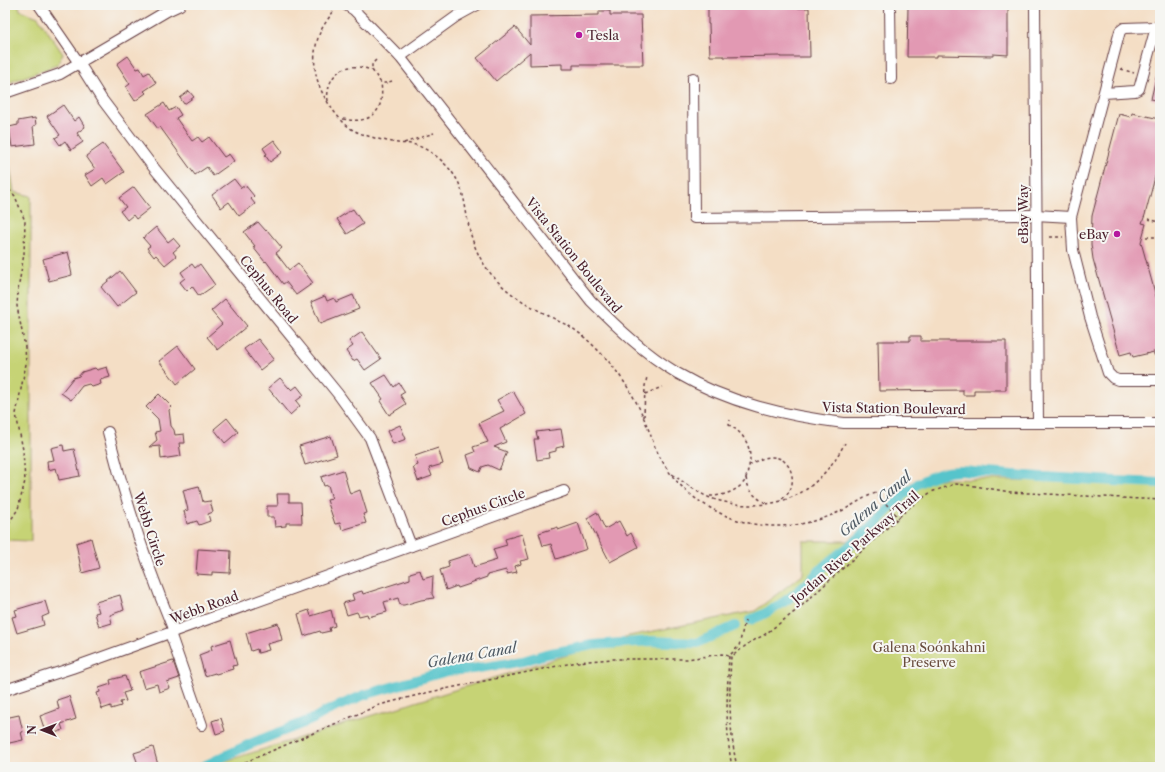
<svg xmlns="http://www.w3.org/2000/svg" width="1165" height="772" font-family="'Libre Caslon Text',serif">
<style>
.green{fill:#c6d375;stroke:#887950}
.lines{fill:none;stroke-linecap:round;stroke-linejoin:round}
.canal{stroke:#56c4cb;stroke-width:10}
.building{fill:#e299b3}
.minor-casing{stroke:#643c42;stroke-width:12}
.path{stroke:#643c42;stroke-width:1.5;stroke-dasharray:3 3;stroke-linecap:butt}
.minor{stroke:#fff;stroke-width:10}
.poi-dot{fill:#b5179e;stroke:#f6f6f2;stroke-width:1.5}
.labels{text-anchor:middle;stroke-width:4;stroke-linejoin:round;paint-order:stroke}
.poi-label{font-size:13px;fill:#4a1f2b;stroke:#f6f6f2;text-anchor:start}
.street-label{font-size:13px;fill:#4a1f2b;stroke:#f6f6f2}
.park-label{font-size:13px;fill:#694c3e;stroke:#f6f6f2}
.water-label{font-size:14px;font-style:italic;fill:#4e5963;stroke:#f6f6f2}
</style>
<rect width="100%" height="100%" fill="#f6f6f2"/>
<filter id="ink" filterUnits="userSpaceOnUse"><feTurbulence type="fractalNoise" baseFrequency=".025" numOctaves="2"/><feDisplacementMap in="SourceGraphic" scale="8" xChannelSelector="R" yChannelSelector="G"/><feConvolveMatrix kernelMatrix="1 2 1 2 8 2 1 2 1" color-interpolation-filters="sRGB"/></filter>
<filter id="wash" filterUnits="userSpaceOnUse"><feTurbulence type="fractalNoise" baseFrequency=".012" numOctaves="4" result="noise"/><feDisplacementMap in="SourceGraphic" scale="16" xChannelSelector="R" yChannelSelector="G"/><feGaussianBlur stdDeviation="0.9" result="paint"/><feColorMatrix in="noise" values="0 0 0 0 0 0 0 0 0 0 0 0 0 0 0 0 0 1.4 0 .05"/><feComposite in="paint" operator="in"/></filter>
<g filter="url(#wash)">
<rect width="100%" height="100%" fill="#f4dec5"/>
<g class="green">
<polygon points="5,5 19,5 20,10 38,17 63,54 57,65 5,84"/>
<polygon points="5,137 14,192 31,196 31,541 5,540"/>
<polygon points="929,479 1160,482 1160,767 206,767 629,636 755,611 803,574 803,541 848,541"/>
</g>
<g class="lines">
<g class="canal">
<path d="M750,620c19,-7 37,-19 52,-32 10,-8 18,-19 28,-27 13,-10 26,-19 38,-31 28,-26 50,-60 94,-59 66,6 132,9 198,12"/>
<polyline points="202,767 250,744 313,719 325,712 364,695 447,671 472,669 523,661 546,654 593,645 652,641 697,643 735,626"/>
</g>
</g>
<g id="blocks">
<g class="building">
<polygon points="708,6 738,6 738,8 794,6 794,8 809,8 810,57 780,57 780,56 724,57 724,56 710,56 709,24 708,24"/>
<polygon points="923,6 979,7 979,6 1008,6 1008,55 993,54 993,56 937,55 937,57 907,57 908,7 923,7"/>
<polygon points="599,11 610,11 610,15 641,15 643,65 573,65 573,69 562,69 562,64 530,65 530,52 496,81 477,58 515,27 530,45 530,16 599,15"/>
<polygon points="128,56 137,69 140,68 144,75 149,72 156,83 144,91 146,93 135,101 126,87 130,84 117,64"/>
<polygon points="1157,73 1160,73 1160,101 1151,99"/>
<polygon points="189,91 194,97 184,104 180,98"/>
<polygon points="164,103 169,111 176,107 181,115 176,118 192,141 198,137 202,142 209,137 224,157 229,154 234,161 213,176 207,167 195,175 160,127 158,129 147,114"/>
<polygon points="63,105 74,121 79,117 85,127 77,133 83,142 71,150 65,141 60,145 55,138 60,135 47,116"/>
<polygon points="1132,113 1160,119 1160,158 1145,215 1142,223 1146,224 1141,242 1160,311 1160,345 1157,346 1158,351 1133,357 1131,352 1120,355 1093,259 1091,244 1092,216 1119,114 1131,117"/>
<polygon points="35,118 36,125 33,126 35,144 12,147 9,127 18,125 18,121"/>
<polygon points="274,140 283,152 270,162 265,155 267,154 263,148"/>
<polygon points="103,144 124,172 107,184 103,178 92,186 85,175 95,169 86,156"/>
<polygon points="234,179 241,188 245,185 254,196 251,199 255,204 239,216 229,202 221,208 212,195"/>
<polygon points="134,187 150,208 136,219 133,215 127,220 120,211 126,207 119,198"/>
<polygon points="353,209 363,224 347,234 337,219"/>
<polygon points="258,222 266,231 267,230 282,248 276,253 289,270 298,263 313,283 296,295 286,282 283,284 266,261 265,262 253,247 255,246 244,232"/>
<polygon points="156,227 168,242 173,238 180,246 173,252 176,256 165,265 156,255 154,257 147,248 150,246 143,238"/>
<polygon points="68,252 71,264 70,265 72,275 49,281 43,259"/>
<polygon points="192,264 195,268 200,264 215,285 199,296 192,286 187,291 180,282 185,278 181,272"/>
<polygon points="120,271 136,292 117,307 101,287"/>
<polygon points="353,295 359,309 320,324 311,302 325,296 327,301 334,298 336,302"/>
<polygon points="225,299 247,326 218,350 207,337 222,324 211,311"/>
<polygon points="362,332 381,359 365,370 357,359 353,361 346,351 353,346 349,341"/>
<polygon points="910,336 921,336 921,341 1006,341 1006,390 974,390 974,395 963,395 963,390 879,391 878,341 910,341"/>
<polygon points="258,339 274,359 260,370 244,349"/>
<polygon points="178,346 195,369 177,384 159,361"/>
<polygon points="107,367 110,377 100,380 101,384 92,387 89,384 82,386 71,400 61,393 73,378 79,376 82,372 95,368 97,370"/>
<polygon points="386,375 394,387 399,383 405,392 400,395 406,404 389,415 380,401 383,399 372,383"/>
<polygon points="280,378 289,388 289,387 292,390 297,386 304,395 296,401 300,406 290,415 268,388"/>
<polygon points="513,391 526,414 500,429 506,442 494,447 507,452 499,470 488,465 482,467 480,472 471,468 467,455 475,452 473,447 488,442 479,423 504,411 497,400"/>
<polygon points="159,394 172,407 169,410 171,426 174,430 175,435 184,434 185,443 179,443 181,456 161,459 160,446 149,447 157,440 155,432 160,431 158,419 146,407"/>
<polygon points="227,418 238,432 225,443 214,429"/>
<polygon points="400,425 406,439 393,444 387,431"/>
<polygon points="561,429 564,446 556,448 556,451 548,453 549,458 537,460 534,439 538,439 536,432"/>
<polygon points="331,436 337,455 305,465 299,446"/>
<polygon points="63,445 64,451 74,449 80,476 59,480 56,468 48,470 47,461 54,460 51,448"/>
<polygon points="438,448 443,464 429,468 432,476 418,481 413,467 418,465 415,456"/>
<polygon points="343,470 350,494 360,490 367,513 363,514 366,523 342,530 340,523 335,524 327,500 332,499 328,485 324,486 321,477"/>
<polygon points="199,486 203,502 210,501 213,512 208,514 210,521 199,525 197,521 187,524 184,511 188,510 183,490"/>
<polygon points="277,494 289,494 289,502 301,502 302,523 286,523 286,526 275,527 274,517 267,517 267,506 278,506"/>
<polygon points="597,512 605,529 619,521 627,536 631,533 638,547 610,562 587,518"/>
<polygon points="578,523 587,549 556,559 551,544 543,546 539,533 558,527 558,530"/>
<polygon points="522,534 529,559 520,561 521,564 515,566 517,572 507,574 506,570 487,575 487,577 470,583 470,584 458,588 457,586 446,590 440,570 449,567 448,561 470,554 474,567 497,560 493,549 507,545 505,539"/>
<polygon points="91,538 99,568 82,573 76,543"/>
<polygon points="198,549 231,551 230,573 212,572 212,575 196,574"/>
<polygon points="420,570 423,579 433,576 432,594 434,598 421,600 404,605 400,605 398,598 384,602 387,612 368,617 367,614 359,616 357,612 347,615 343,603 354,600 352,594 362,591 363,594 410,579 410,573"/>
<polygon points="120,595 124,610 110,615 112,623 99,627 95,613 99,612 96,602"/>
<polygon points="45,601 49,614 42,617 44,625 17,633 12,617 17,616 15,610"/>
<polygon points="309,610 311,616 331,610 335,626 329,628 330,631 321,633 320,631 304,636 298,614"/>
<polygon points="278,623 282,640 267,644 269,650 258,653 257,649 251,651 246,633"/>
<polygon points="230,640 237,665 232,666 233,669 216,674 215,673 205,676 199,655 212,650 211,646"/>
<polygon points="173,661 179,678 167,682 170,688 159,692 157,684 144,688 139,672"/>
<polygon points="125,676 130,691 123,693 126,701 120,702 121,706 111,709 111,706 102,709 97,693 100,692 99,688 111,684 110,680"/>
<polygon points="69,696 76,719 61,724 63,730 55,733 53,728 45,731 40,716 59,709 57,700"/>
<polygon points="19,715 23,732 21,732 23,740 5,744 5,718"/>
<polygon points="221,718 225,731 216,734 212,721"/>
<polygon points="153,747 158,765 152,767 139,767 134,753"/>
</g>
</g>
</g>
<g filter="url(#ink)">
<use href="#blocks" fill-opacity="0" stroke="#643c42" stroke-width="1"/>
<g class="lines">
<defs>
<g id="minor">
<polyline points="39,5 79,63 101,98 150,163 338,394 370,438 411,546"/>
<path d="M346,5l8,5 46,47 191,244c26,26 54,53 86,72 51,30 109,43 167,50h316"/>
<polyline points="890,5 891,79"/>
<polyline points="1035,5 1038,423"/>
<polyline points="400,57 457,16 477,5"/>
<polyline points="693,78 694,218 1035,215 1071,217"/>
<polyline points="5,93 60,74 167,11 180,5"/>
<polyline points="1104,93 1135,91 1139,89 1156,27 1124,28 1120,31 1071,217 1073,250 1090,317 1108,373 1113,378 1118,380 1160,380"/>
<path d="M108,432c17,68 39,134 66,199"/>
<polyline points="170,633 202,725"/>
<polyline points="5,690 72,668 564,491"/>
</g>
</defs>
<use href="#minor" class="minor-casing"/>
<g class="path">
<path d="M333,12c-5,7 -11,15 -14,23 -8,22 -5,46 8,66 6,10 15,22 26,29 11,6 32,11 45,13 5,1 9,0 13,1 12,2 25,11 33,19 23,23 19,40 26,68 3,13 9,27 18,39 17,23 40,35 65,48 6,4 13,6 19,10 14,9 27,23 38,35 13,16 24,33 32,51 5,11 9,22 13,33 13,29 32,49 61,64 39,21 86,19 125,0 12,-5 22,-14 35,-18l23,25"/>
<polyline points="376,60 372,64 372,70 381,83 386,83 392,81"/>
<polyline points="1121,69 1134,73"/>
<path d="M328,101c-2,-13 4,-29 18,-33 9,-3 18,0 26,2"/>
<path d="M343,119c29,6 42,-8 38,-36"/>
<polyline points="404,143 434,133"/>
<polyline points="5,185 15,196 25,221 24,254 18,290 17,306 25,347 26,364 16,414 23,450 25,481 18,509 7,526 5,527"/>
<polyline points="1148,219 1160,222"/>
<polyline points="1050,237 1063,237"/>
<polyline points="1146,237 1160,237"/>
<polyline points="1154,353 1159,371"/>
<polyline points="645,394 662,387"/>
<polyline points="644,417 645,386 647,377"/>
<path d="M749,465c7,-4 15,-8 23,-8 18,0 25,22 17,35 -2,3 -6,6 -9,9"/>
<path d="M672,474c11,8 23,17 36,23 33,13 78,11 105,-13 13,-11 24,-26 32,-41"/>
<path d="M746,478c2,12 9,20 20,25"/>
<path d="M710,496c12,0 26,-4 34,-14 2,-3 3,-8 4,-12 6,-19 -2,-36 -19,-45l1,-5"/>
<polyline points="234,767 379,705 430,692 577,662 611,659 687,659 722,654 731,657"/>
<path d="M732,767c-7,-36 -5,-74 -3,-111l10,-10 6,-26"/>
<path d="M737,767c-8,-36 -8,-73 -6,-110l18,-14 15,-8 33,-25 113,-103 21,-15 24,-8 20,2 35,6 150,8"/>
</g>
<use href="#minor" class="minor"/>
</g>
</g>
<g class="poi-dot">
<circle cx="579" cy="35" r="4"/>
<circle cx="1117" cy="234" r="4"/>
</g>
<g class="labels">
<g class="poi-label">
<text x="587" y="40">Tesla</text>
<text x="1109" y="239" text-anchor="end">eBay</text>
</g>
<g class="street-label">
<text transform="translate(1023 214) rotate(-90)" y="5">eBay Way</text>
<text transform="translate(574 255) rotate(51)" y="5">Vista Station Boulevard</text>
<text transform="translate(269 289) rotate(51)" y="5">Cephus Road</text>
<text transform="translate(894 408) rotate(1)" y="5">Vista Station Boulevard</text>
<text transform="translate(483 507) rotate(-20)" y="5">Cephus Circle</text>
<text transform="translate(150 529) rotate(72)" y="5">Webb Circle</text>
<text transform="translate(855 547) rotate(-41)" y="5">Jordan River Parkway Trail</text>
<text transform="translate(204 607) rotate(-20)" y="5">Webb Road</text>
</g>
<g class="park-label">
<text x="929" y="652">Galena Soónkahni<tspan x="929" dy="15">Preserve</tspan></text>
</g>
<g class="water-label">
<text transform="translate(875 504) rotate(-41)" y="5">Galena Canal</text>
<text transform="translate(472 655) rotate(-10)" y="5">Galena Canal</text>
</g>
</g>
<rect width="1165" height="772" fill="none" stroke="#f6f6f2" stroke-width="20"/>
<g transform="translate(42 730) rotate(270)" stroke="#f6f6f2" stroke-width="3" paint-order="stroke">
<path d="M0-3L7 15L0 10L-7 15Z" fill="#4a1f2b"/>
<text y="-6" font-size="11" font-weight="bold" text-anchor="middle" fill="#4a1f2b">N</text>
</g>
</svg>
